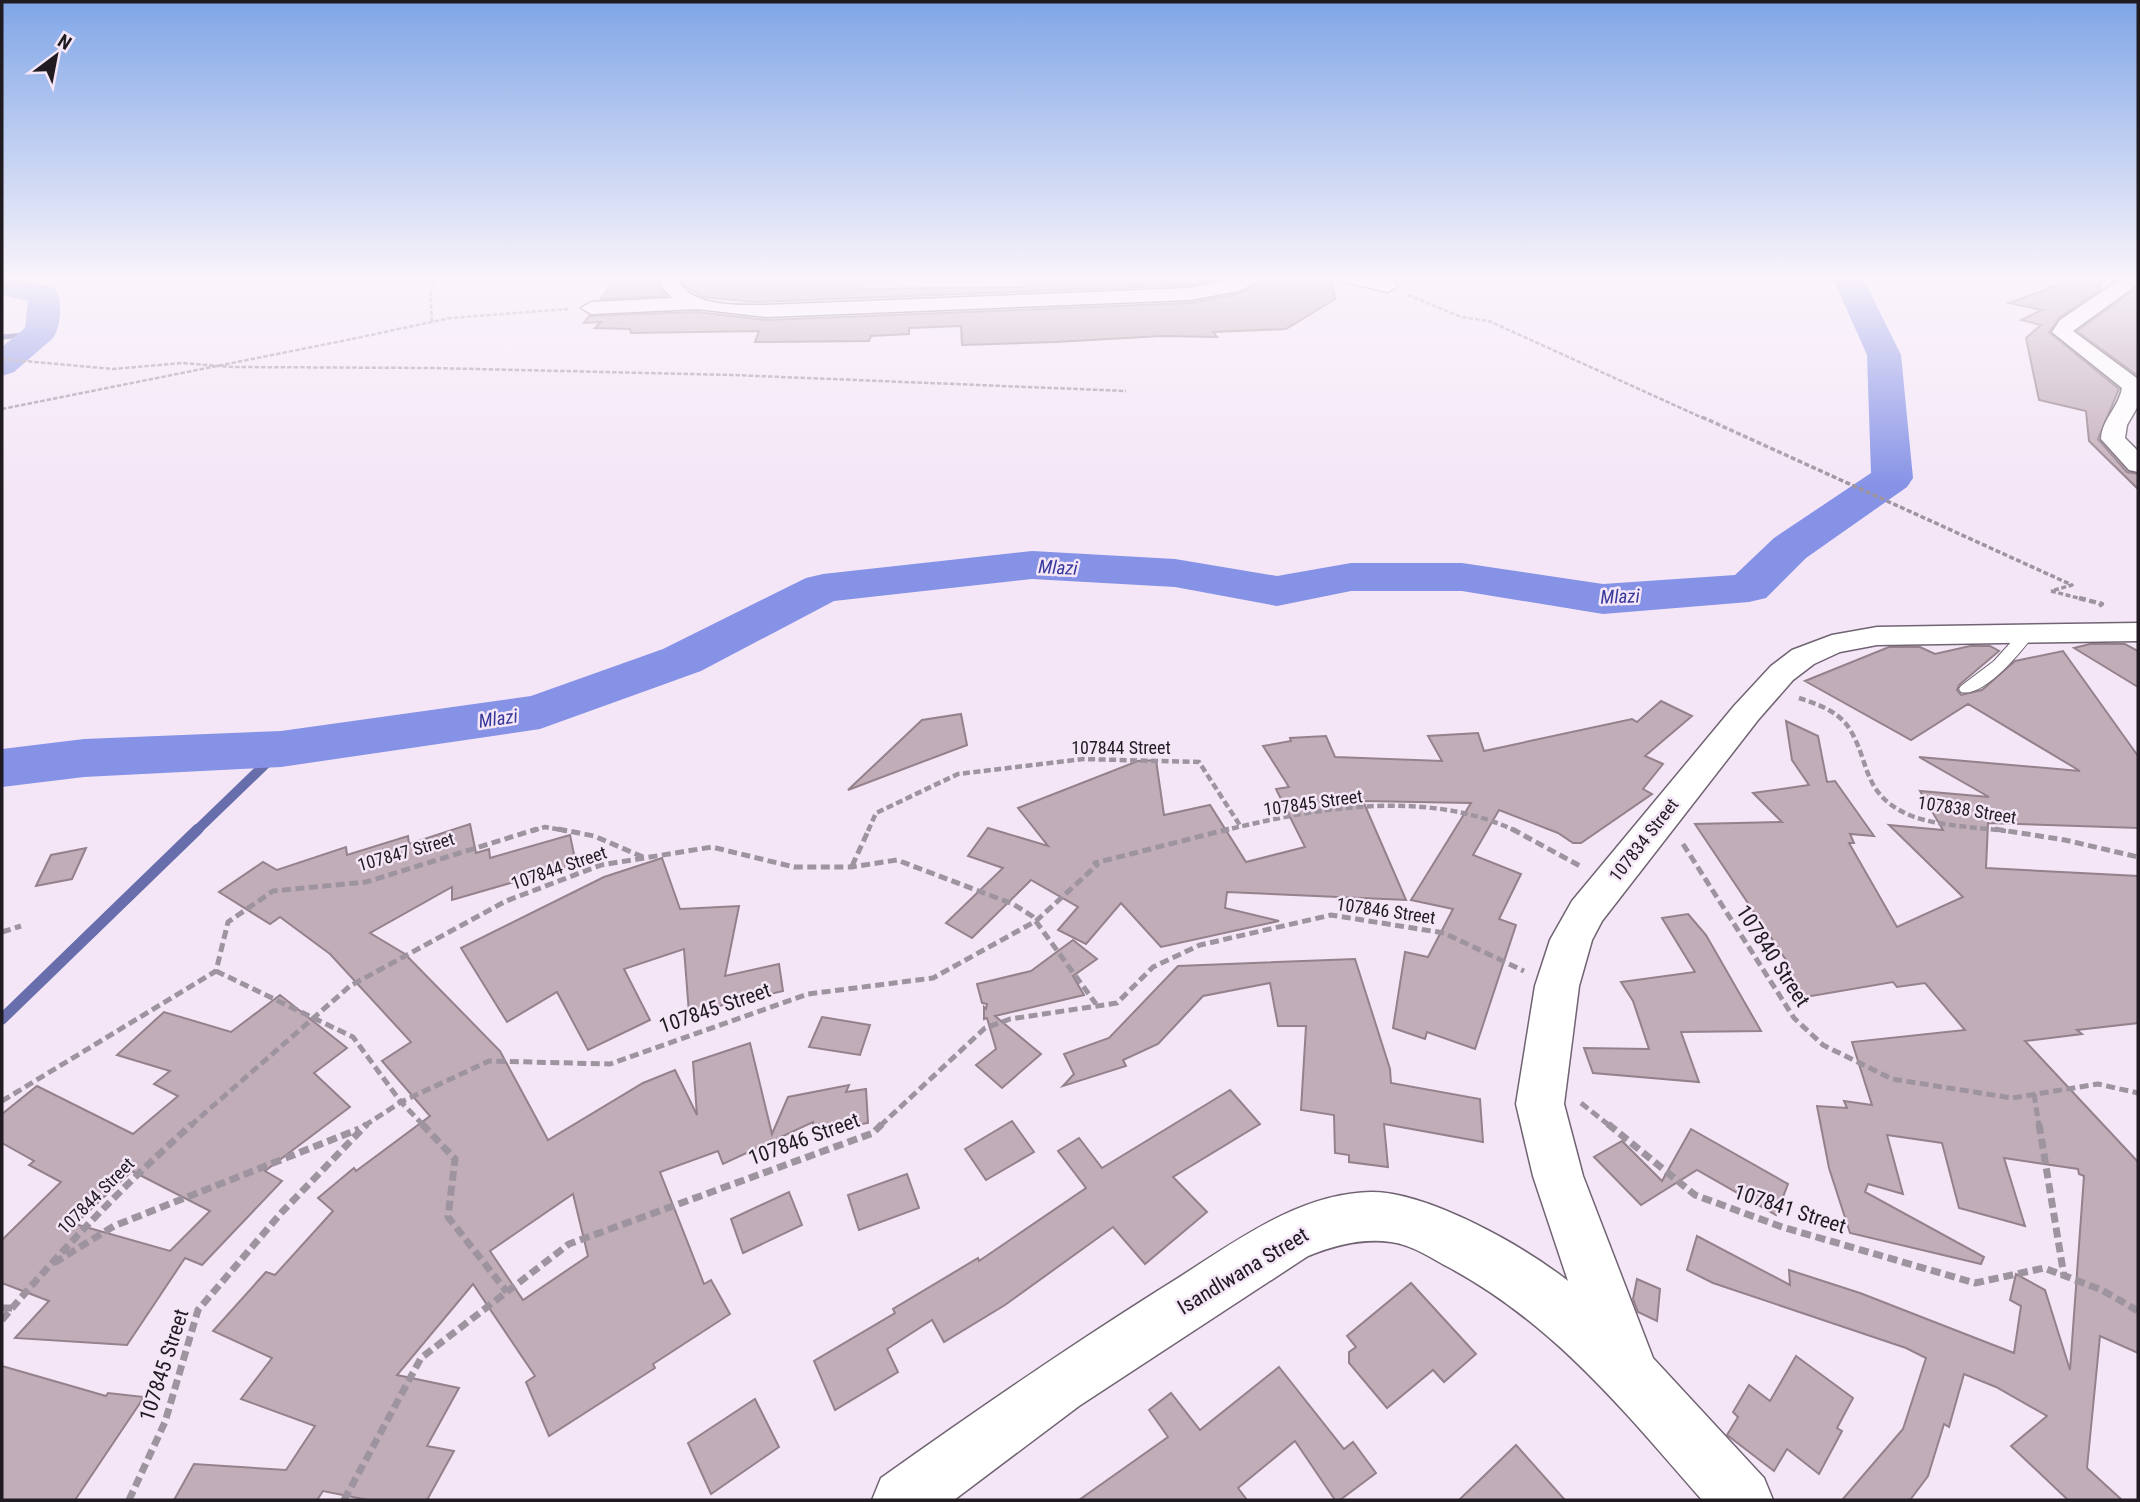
<svg xmlns="http://www.w3.org/2000/svg" width="2140" height="1502" font-family="'Roboto Condensed',sans-serif">
<style>
.lines{fill:none;stroke-linecap:round;stroke-linejoin:round}
.stream-far2{stroke:#676eab;stroke-width:5}
.stream-far1{stroke:#676eab;stroke-width:10}
.stream{stroke:#676eab;stroke-width:11}
.river{fill:#8592e6;fill-rule:evenodd}
.building{fill:#c1adb8;stroke:#94818b;stroke-width:2;fill-rule:evenodd}
.service-casing{stroke:#706372;stroke-width:2}
.minor-casing{stroke:#706372;stroke-width:3}
.path-far4{stroke:#9e94a0;stroke-width:2.5;stroke-dasharray:4.5 2;stroke-linecap:butt}
.path-far3{stroke:#9e94a0;stroke-width:3.5;stroke-dasharray:5 2.5;stroke-linecap:butt}
.path-far2{stroke:#9e94a0;stroke-width:4.5;stroke-dasharray:7 3.5;stroke-linecap:butt}
.path-far1{stroke:#9e94a0;stroke-width:5;stroke-dasharray:9 4.5;stroke-linecap:butt}
.path{stroke:#9e94a0;stroke-width:7;stroke-dasharray:10 5;stroke-linecap:butt}
.service{fill:#fff;fill-rule:evenodd}
.minor{fill:#fff;fill-rule:evenodd}
.path-bridge{stroke:#9e94a0;stroke-width:2.5;stroke-dasharray:4.5 2;stroke-linecap:butt}
.labels{text-anchor:middle;stroke-width:5;stroke-linejoin:round;paint-order:stroke}
.street-label{font-size:18px;fill:#201b21;stroke:#f4e6f7}
.water-label{font-size:19px;font-style:italic;fill:#36389a;stroke:#f4e6f7}
.near-street-label{font-size:21px;fill:#201b21;stroke:#f4e6f7}
</style>
<rect width="100%" height="100%" fill="#f4e6f7"/>
<g class="lines">
<polyline class="stream-far2" points="2,337 38,334"/>
<polyline class="stream-far1" points="196,831 281,749"/>
<polyline class="stream" points="2,1019 198,829"/>
<g class="river">
<polygon points="1832,276 1862,276 1901,355 1913,478 1907,487 1806,558 1766,598 1749,602 1603,614 1462,591 1351,591 1277,606 1175,587 1032,579 834,601 701,671 540,729 281,767 84,777 2,787 2,749 84,739 281,731 531,696 663,649 806,578 823,574 1032,551 1175,559 1277,576 1351,563 1462,563 1603,584 1735,575 1774,538 1871,473 1867,355"/>
<path d="M2,277l53,11c8,12 6,39 -2,50l-39,34 -12,4v-29l23,-19 3,-27 -26,-6z"/>
</g>
</g>
<g class="building">
<polygon points="617,276 657,276 659,288 666,296 601,299"/>
<polygon points="680,276 806,276 806,282 863,280 862,289 1026,287 1025,283 1096,280 1095,276 1230,276 1190,285 755,302 703,297 684,285"/>
<polygon points="1273,276 1330,276 1335,299 1286,329 1213,332 1217,337 1162,336 1055,342 962,345 961,326 909,328 909,334 871,336 869,341 755,342 759,331 631,333 630,329 595,328 601,322 584,323 589,316 697,312 766,320 1190,303 1238,294"/>
<polygon points="2082,276 2104,276 2099,290 2059,318 2049,332 2119,389 2098,439 2127,472 2138,474 2138,489 2089,441 2086,411 2039,400 2026,338 2041,325 2021,320 2042,310 2009,303"/>
<polygon points="2138,287 2138,376 2077,331"/>
<polygon points="2090,644 2125,644 2138,651 2138,687 2074,648"/>
<polygon points="1970,646 1990,646 1999,651 1959,685 1957,690 1961,695 1982,690 2015,661 2063,651 2138,756 2138,828 1988,823 1986,868 2138,876 2138,1023 2077,1030 2082,1034 2025,1041 2138,1162 2138,1353 2100,1336 2087,1468 2122,1500 2068,1500 2011,1446 2047,1416 1996,1387 1964,1374 1949,1427 1944,1424 1928,1476 1910,1500 1842,1500 1903,1429 1926,1358 1906,1348 1713,1283 1687,1270 1697,1236 1790,1285 1789,1270 1860,1293 2014,1353 2021,1306 2010,1300 2016,1274 2045,1290 2070,1370 2084,1176 2079,1174 2078,1169 2004,1158 2025,1226 1959,1208 1942,1143 1887,1135 1903,1194 1868,1184 1865,1192 1984,1257 1981,1264 1850,1233 1829,1168 1817,1106 1847,1108 1844,1101 1872,1105 1852,1042 1965,1030 1925,983 1897,987 1893,982 1800,998 1778,968 1786,960 1695,824 1782,822 1753,793 1809,785 1792,760 1786,721 1818,736 1827,782 1835,781 1874,836 1850,834 1854,843 1849,843 1897,927 1963,897 1889,825 1943,830 1920,791 1989,797 1919,757 2080,771 1968,704 1911,740 1805,681 1889,647 1920,647 1935,654"/>
<polygon points="1661,701 1692,716 1645,756 1663,764 1643,789 1652,794 1581,843 1573,843 1558,833 1499,810 1473,855 1521,874 1499,919 1516,925 1475,1049 1427,1032 1425,1039 1393,1028 1405,952 1428,957 1453,909 1411,900 1471,803 1363,801 1406,900 1227,892 1225,908 1279,921 1161,947 1121,903 1086,944 1058,930 1078,907 1031,880 972,938 946,923 1003,868 968,856 988,828 1048,846 1018,808 1138,761 1156,760 1164,815 1210,805 1246,862 1305,847 1276,789 1289,787 1263,746 1291,741 1290,738 1326,736 1335,757 1442,761 1428,736 1478,733 1484,751 1632,719 1637,722"/>
<polygon points="961,714 967,745 848,790 922,720"/>
<path d="M470,824l6,29 13,-4 1,9 80,-23 6,29 -124,36v-13l-82,46 35,21 95,97 48,89 95,-57 32,-13 22,45 -4,-53 57,-19 22,91 16,-37 61,-12 -3,7 20,-3 2,34 -54,9 -1,-10 -90,42 -5,-13 -58,21 44,112 7,-4 19,34 -77,50 2,4 -106,68 -23,-54 9,-6 -62,-92 -76,91 62,13 -32,58 27,5 -27,49h-59l-45,-9 -6,9h-143l20,-36 92,6 29,-44 -74,-27 31,-41 -59,-27 53,-59 9,3 58,-64 -15,-13 36,-30 2,3 74,-55 -48,-55 29,-19 -81,-88 -50,-37 -10,7 -51,-32 44,-30 14,8 69,-23 1,8 61,-19 1,8zM573,1194l15,62 -65,44 -33,-49z"/>
<polygon points="86,848 72,879 36,886 51,855"/>
<polygon points="662,858 680,909 739,906 725,976 779,964 783,991 689,1013 684,949 624,969 650,1020 588,1050 557,992 507,1022 461,948 604,877"/>
<polygon points="1688,914 1706,935 1761,1031 1681,1032 1699,1082 1593,1073 1584,1048 1649,1049 1633,1001 1621,982 1695,972 1662,918"/>
<polygon points="1073,940 1097,959 1073,976 1084,995 995,1016 1041,1054 1002,1088 976,1065 996,1049 987,1018 984,1019 984,1007 986,1009 987,1004 982,1003 977,984 1031,971"/>
<polygon points="1355,959 1390,1069 1391,1083 1480,1099 1483,1142 1384,1124 1388,1167 1349,1162 1349,1155 1335,1153 1334,1115 1301,1110 1306,1026 1278,1026 1270,983 1203,996 1158,1044 1123,1060 1126,1066 1063,1086 1074,1074 1064,1054 1109,1038 1178,966"/>
<path d="M280,995l67,53 -33,25 36,34 -85,64 17,10 -80,84 -17,-7 -58,87 -112,-7 34,-37 -47,-18v-43l59,-58 -32,-17 5,-4 -32,-18v-29l35,-28 96,48 45,-38 -24,-12 16,-13 -53,-16 47,-43 67,20zM132,1171l78,40 -40,40 -95,-27z"/>
<polygon points="822,1017 870,1025 860,1055 809,1047"/>
<polygon points="1230,1090 1260,1124 1173,1177 1207,1212 1145,1264 1113,1227 1005,1305 944,1342 932,1320 887,1349 898,1372 835,1410 814,1361 895,1313 893,1309 978,1258 979,1261 1086,1188 1058,1151 1079,1138 1102,1168"/>
<polygon points="1012,1121 1034,1152 986,1180 965,1149"/>
<polygon points="1691,1129 1788,1184 1776,1215 1697,1170 1641,1205 1594,1157 1622,1141 1662,1181"/>
<polygon points="907,1174 919,1208 859,1230 848,1195"/>
<polygon points="789,1192 802,1225 743,1253 731,1219"/>
<polygon points="1637,1279 1660,1289 1657,1321 1638,1312 1633,1299"/>
<polygon points="1411,1283 1476,1354 1444,1382 1433,1370 1387,1408 1349,1363 1349,1352 1356,1347 1347,1336"/>
<polygon points="1796,1356 1853,1398 1837,1428 1842,1431 1819,1474 1787,1449 1774,1471 1727,1435 1738,1417 1733,1412 1749,1385 1770,1401"/>
<polygon points="2,1366 106,1396 108,1393 144,1397 75,1500 2,1500"/>
<polygon points="1279,1367 1344,1449 1353,1442 1376,1473 1340,1500 1335,1500 1295,1441 1238,1488 1247,1500 1079,1500 1168,1437 1149,1410 1171,1393 1200,1430"/>
<polygon points="755,1399 779,1447 711,1494 688,1443"/>
<polygon points="1516,1445 1565,1500 1459,1500"/>
</g>
<g class="lines">
<defs>
<path id="service" d="M2027,628l8,5c-12,17 -51,65 -74,59l-2,-3 2,-3 33,-25 28,-31z"/>
<g id="minor">
<path d="M659,276h18c9,32 63,29 89,29l424,-17 54,-12h27l-33,15 -48,9 -424,17 -69,-8 -106,5 -10,-6 10,-6 81,-4 -10,-11z"/>
<polygon points="1332,276 1369,276 1395,282 1397,286 1388,292 1335,280"/>
<path d="M2125,276h13v8l-65,47 65,48v27l-11,19 -2,13 13,13v21l-9,-2 -28,-31c1,-20 18,-32 21,-51l-70,-56 8,-12z"/>
<path d="M2138,623v18l-261,4 -37,7 -26,12 -21,16 -35,40 -156,201 -10,19 -13,46 -15,118 19,72 70,182 111,120 9,22h-71c-78,-89 -147,-175 -252,-232 -19,-10 -37,-23 -59,-26 -28,-4 -56,3 -83,14l-229,150 -125,94h-82l9,-22c93,-66 184,-129 281,-190 64,-39 132,-95 210,-96 56,0 152,54 196,89l-35,-105 -17,-72 19,-118 15,-46 22,-39 162,-195 37,-40 21,-16 40,-15 45,-8z"/>
</g>
</defs>
<use href="#service" class="service-casing"/>
<use href="#minor" class="minor-casing"/>
<g class="path-far4">
<polyline points="1408,295 1461,317 1489,321 1705,419"/>
<polyline points="432,322 430,291 439,276"/>
<polyline points="352,339 450,318 569,309"/>
<polyline points="2,359 113,369 182,363 233,367 433,368 733,375 1126,391"/>
</g>
<g class="path-far3">
<polyline points="1702,417 2072,585 2051,591"/>
<polyline points="2051,591 2086,600"/>
</g>
<g class="path-far2">
<polyline points="2079,598 2102,604 2099,606"/>
<path d="M1799,698c18,6 39,13 50,30 20,31 13,62 52,83 26,15 75,16 105,20"/>
<polyline points="532,831 545,827 567,831"/>
<polyline points="868,831 876,813 958,774 1083,759 1199,762 1241,827"/>
<path d="M1222,831c93,-23 204,-43 294,0"/>
</g>
<g class="path-far1">
<polyline points="558,829 594,836 643,857"/>
<polyline points="1512,829 1580,866"/>
<polyline points="1995,829 2065,840 2138,857"/>
<polyline points="1683,844 1794,1018 1823,1045 1892,1079 2012,1098 2098,1084 2138,1093"/>
<polyline points="852,866 869,829"/>
<polyline points="2,932 21,926"/>
<polyline points="216,971 353,1037 401,1102 424,1126"/>
<polyline points="2034,1094 2039,1126"/>
<polyline points="2,1101 216,971 228,922 273,891 366,882 537,829"/>
<polyline points="1581,1103 1610,1126"/>
<polyline points="190,1126 350,986 506,901 601,865 712,847 794,867 851,867 897,860 1013,904 1032,916 1096,1004"/>
<polyline points="364,1126 401,1102 489,1061 610,1064 808,994 933,978 1036,921 1097,865 1095,863 1229,829"/>
<polyline points="880,1126 985,1028 1010,1019 1117,1003 1153,967 1200,945 1331,915 1444,933 1524,971"/>
</g>
<g class="path">
<polyline points="422,1124 455,1159 448,1217 507,1292"/>
<polyline points="1608,1124 1695,1195 1782,1227 1975,1283 2044,1268 2102,1290 2138,1311"/>
<polyline points="2039,1124 2064,1276"/>
<polyline points="54,1263 114,1226 359,1129"/>
<polyline points="2,1308 12,1308"/>
<path d="M2,1320c59,-70 122,-135 190,-196"/>
<polyline points="129,1500 165,1422 198,1310 282,1212 367,1124"/>
<polyline points="344,1500 421,1358 569,1244 873,1133 882,1124"/>
</g>
<use href="#service" class="service"/>
<use href="#minor" class="minor"/>
<polyline class="path-bridge" points="2,409 352,339"/>
</g>
<linearGradient id="sky" x2="0" y2="1"><stop stop-color="#80a6e7"/><stop offset="0.57" stop-color="#faf4fb"/><stop offset="1" stop-color="#faf4fb" stop-opacity="0"/></linearGradient>
<rect width="2140" height="487" fill="url(#sky)"/>
<g class="labels">
<g class="street-label">
<text x="1121" y="754">107844 Street</text>
<text transform="translate(1313 803) rotate(-8)" y="6">107845 Street</text>
<text transform="translate(1967 810) rotate(9)" y="6">107838 Street</text>
<text transform="translate(1644 840) rotate(-52)" y="6">107834 Street</text>
<text transform="translate(406 852) rotate(-16)" y="6">107847 Street</text>
<text transform="translate(559 868) rotate(-19)" y="6">107844 Street</text>
<text transform="translate(1386 911) rotate(8)" y="6">107846 Street</text>
<text transform="translate(96 1196) rotate(-45)" y="6">107844 Street</text>
</g>
<g class="water-label">
<text transform="translate(1058 567) rotate(3)" y="7">Mlazi</text>
<text transform="translate(1620 596) rotate(-2)" y="7">Mlazi</text>
<text transform="translate(498 718) rotate(-8)" y="7">Mlazi</text>
</g>
<g class="near-street-label">
<text transform="translate(1773 956) rotate(57)" y="7">107840 Street</text>
<text transform="translate(715 1008) rotate(-19)" y="7">107845 Street</text>
<text transform="translate(804 1139) rotate(-20)" y="7">107846 Street</text>
<text transform="translate(1790 1209) rotate(18)" y="7">107841 Street</text>
<text transform="translate(1243 1271) rotate(-31)" y="7">Isandlwana Street</text>
<text transform="translate(164 1365) rotate(-72)" y="7">107845 Street</text>
</g>
</g>
<rect width="2140" height="1502" fill="none" stroke="#201b21" stroke-width="7"/>
<g transform="translate(56 56) rotate(32)" stroke="#f4e6f7" stroke-width="5" paint-order="stroke">
<path d="M0-5L12 26L0 18L-12 26Z" fill="#201b21"/>
<text y="-10" font-size="19" font-weight="bold" text-anchor="middle" fill="#201b21">N</text>
</g>
</svg>
